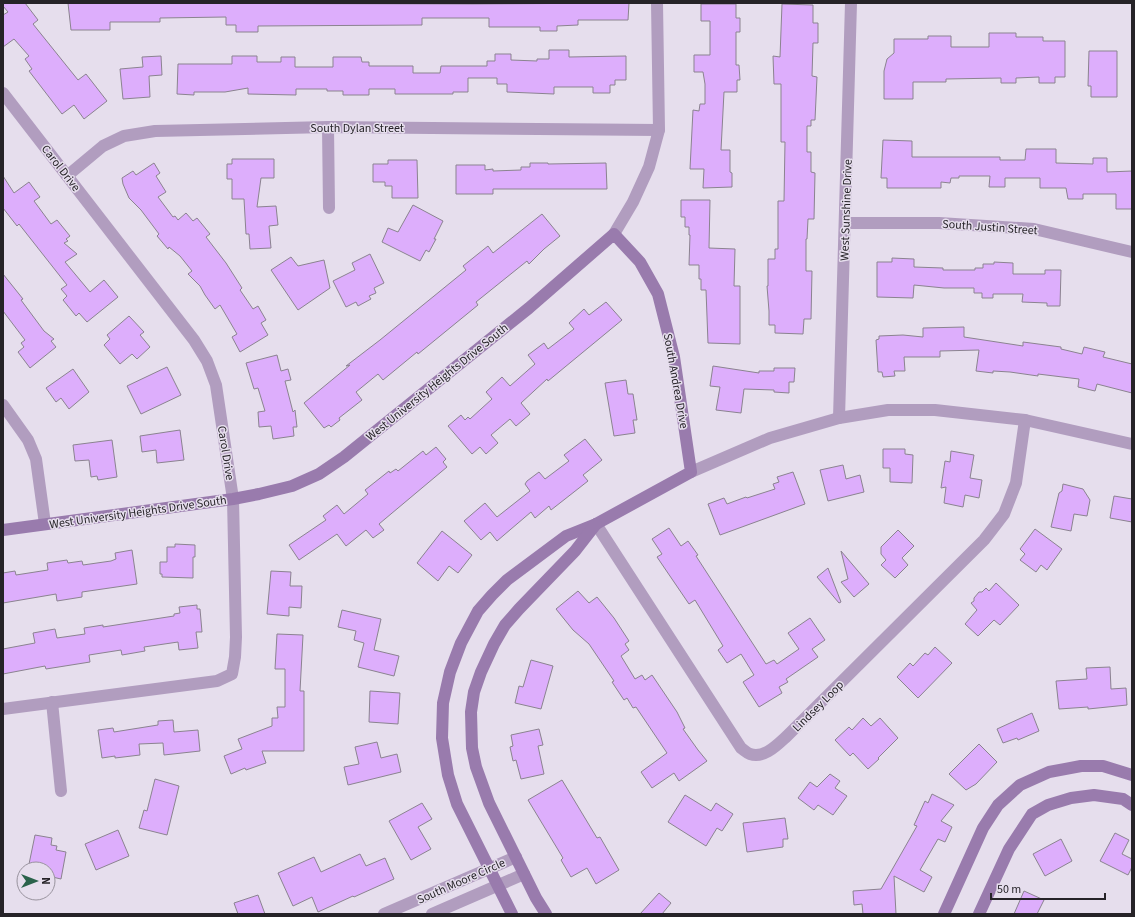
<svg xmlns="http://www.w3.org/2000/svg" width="1135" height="917" font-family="'Source Sans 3',sans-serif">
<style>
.building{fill:#ddaefc;stroke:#8b8390}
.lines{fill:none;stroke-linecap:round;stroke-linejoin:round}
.street{stroke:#b19dbf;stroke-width:12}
.secondary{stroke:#997bad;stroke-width:12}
.labels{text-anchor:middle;stroke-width:3;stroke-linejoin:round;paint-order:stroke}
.street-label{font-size:12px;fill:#262328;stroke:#e6deed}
</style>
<rect width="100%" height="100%" fill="#e6deed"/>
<g class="building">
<polygon points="3,3 25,3 38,20 33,24 78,80 86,74 107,101 84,119 74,105 62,114 29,71 32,69 25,59 29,56 14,39 3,47 3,15 8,12 3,6"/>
<polygon points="68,3 473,4 629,3 628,20 578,20 578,25 557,26 557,31 540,31 540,27 489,27 489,18 422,18 422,25 258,26 258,32 236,32 236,25 226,25 226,17 160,18 160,22 110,22 110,30 71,30"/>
<polygon points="701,4 736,4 736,18 740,18 740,32 736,32 736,65 739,65 740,80 737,80 737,92 724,92 721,150 730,150 730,172 732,173 732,187 703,188 704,169 690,169 693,110 699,111 700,104 705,104 705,84 703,72 694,72 694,55 710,55 710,21 701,21"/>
<polygon points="782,4 813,5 813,23 818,23 818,43 813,43 812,76 817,77 815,120 811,120 811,126 807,126 807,152 811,152 811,172 815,173 814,219 808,219 807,239 806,239 806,271 812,271 811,319 804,319 803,334 775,333 775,325 769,325 769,311 767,286 768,286 768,259 775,259 775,249 778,249 778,201 784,201 785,142 781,142 781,84 774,84 773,56 780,57"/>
<polygon points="989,33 1016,33 1016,37 1043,37 1043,41 1065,41 1065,77 1055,77 1055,83 1039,83 1039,77 1016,78 1016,83 1001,83 1001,78 946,79 946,82 913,82 913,99 884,99 884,71 887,59 894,53 894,39 928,39 928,36 951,36 951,47 989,47"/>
<polygon points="549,50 569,50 569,57 626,56 626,80 615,80 615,85 610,85 610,93 593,93 593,87 554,87 554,94 507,92 507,84 497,84 497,78 468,78 468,92 453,92 453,94 395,94 395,89 369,89 369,95 343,95 343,91 327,91 327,89 296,89 296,95 248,94 248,88 225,92 194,92 194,95 177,94 178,64 232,64 232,56 257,56 257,62 281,62 281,57 295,57 295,67 333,67 333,57 361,57 362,62 369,62 369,66 413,66 413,73 440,73 441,66 487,66 487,61 495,61 495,54 511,54 511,60 537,61 537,59 549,59"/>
<polygon points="1089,51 1117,51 1117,97 1091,97 1091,86 1088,86"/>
<polygon points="161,56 162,75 149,76 150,97 123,99 120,69 143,67 142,57"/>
<polygon points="883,140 912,141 912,157 1000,157 1000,160 1025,160 1026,149 1056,149 1056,163 1093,164 1093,158 1107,158 1107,172 1132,171 1132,209 1116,209 1116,194 1083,194 1083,199 1068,199 1066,188 1040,188 1040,178 1005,178 1005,187 989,187 990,176 959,176 959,178 951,178 950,183 941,182 941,188 887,188 887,178 881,178"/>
<polygon points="232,159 274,159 274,178 261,178 257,207 276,206 278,225 269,226 271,248 250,249 249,234 246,234 244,199 232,199 232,179 227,179 227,164 232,164"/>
<polygon points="388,160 417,160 418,198 392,198 392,186 385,186 385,182 373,182 373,164 388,164"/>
<polygon points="154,163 160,173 156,176 166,192 158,197 173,217 175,216 178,220 186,213 193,221 197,218 210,234 206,237 226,263 242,288 240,290 253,309 258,306 266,320 261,323 268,335 240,352 232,337 237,334 220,305 215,309 205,295 200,286 188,274 192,271 180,256 169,247 168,249 157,236 159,234 141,210 129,198 123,184 122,178 133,171 136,175"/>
<polygon points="530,163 548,163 548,164 606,163 607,189 493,189 493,194 456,194 456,165 485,165 485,170 493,169 493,171 521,170 521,167 530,167"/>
<polygon points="3,176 14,193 29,182 40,197 34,201 51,224 57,220 70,236 66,239 68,241 64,243 77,254 65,262 90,292 104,280 118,297 87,322 79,313 76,316 63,300 67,296 61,289 67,285 19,224 17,226 3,208"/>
<polygon points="681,200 710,200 709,248 735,249 734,286 740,286 740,344 708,343 706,290 701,290 701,279 699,279 699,265 689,265 690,235 689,235 689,227 685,227 685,217 681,217"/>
<polygon points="413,205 443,221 434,239 436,239 429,252 426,250 420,261 382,242 388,228 398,232"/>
<polygon points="542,214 560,236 544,249 529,264 527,261 476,302 478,305 418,354 417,352 383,380 378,374 356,392 362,400 339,418 340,420 331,427 329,425 324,428 304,403 350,365 346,366 380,340 466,270 463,266 488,246 493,253"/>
<polygon points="370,254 384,283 374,288 376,293 369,296 371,299 358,306 356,302 346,307 333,281 355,270 352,263"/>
<polygon points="291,257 298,266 324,260 330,288 298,310 271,270"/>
<polygon points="892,258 914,259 914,267 943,268 943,270 975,270 975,268 983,268 983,264 994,264 994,262 1013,263 1013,274 1045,274 1045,270 1061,270 1060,306 1047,306 1047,303 1022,302 1023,294 993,294 993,298 982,298 982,293 974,293 974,288 944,288 914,285 913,298 877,297 877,262 892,262"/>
<polygon points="3,274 23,299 21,300 44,331 54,339 51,341 56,347 30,368 18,352 24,347 21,343 25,340 3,311"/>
<polygon points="606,302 622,320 548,381 547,379 521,403 530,414 516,426 510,419 491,435 498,443 486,454 480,447 472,454 448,426 461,415 465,420 468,417 470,419 492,399 486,392 502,377 510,386 535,364 528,355 544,343 548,349 574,329 569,323 584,309 589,315"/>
<polygon points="129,316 144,332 140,335 150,347 137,359 132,354 120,364 104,345 110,339 107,335"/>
<polygon points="964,327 964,337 1023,346 1023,342 1061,347 1061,349 1082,354 1084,347 1105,352 1103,357 1132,364 1132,393 1097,384 1095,391 1078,387 1079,379 1038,374 1038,376 1010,372 993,371 993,373 976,371 979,350 940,351 940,357 904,357 905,371 894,371 895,376 883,377 882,372 878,372 876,340 879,339 879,336 903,335 923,337 923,328"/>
<polygon points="277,355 281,371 288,369 291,380 285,381 293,412 295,410 297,427 293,427 294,436 273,439 271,426 259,427 258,412 265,411 258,388 254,389 246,363"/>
<polygon points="713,366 759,373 759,371 774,371 774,368 795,368 794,382 789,382 789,393 774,392 774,390 744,389 741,413 716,410 720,387 710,386"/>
<polygon points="167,367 181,395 141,414 127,386"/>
<polygon points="73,369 89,392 69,409 61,398 56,402 46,388"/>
<polygon points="626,380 628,394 633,394 637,420 633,420 635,433 614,436 605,383"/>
<polygon points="180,430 184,460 157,463 156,450 142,452 140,436"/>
<polygon points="585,439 602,460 583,475 588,481 551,510 549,506 535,518 531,512 497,541 490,532 481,540 464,521 485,503 497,517 530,491 525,484 527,481 539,472 545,479 569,461 564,455"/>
<polygon points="112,440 117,477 98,480 97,476 91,477 89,460 75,461 73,445"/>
<polygon points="436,447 446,459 443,462 447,467 379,524 384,530 373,538 366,530 346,546 337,534 299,560 289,545 326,520 323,516 337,505 344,514 368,494 365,490 389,471 390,473 396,469 398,471 423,451 426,455"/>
<polygon points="883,449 905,449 905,454 913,455 912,483 890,482 890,468 883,468"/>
<polygon points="951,451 974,455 970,478 982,480 979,498 965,495 963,507 944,503 946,487 941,488 945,461 950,462"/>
<polygon points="843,465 846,479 860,475 864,492 828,501 820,470"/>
<polygon points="793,472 805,504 720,535 708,504 724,498 727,504 746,497 747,498 775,489 773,484 779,482 777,477"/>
<polygon points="1063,484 1083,489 1090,500 1087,516 1074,514 1071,531 1051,527 1059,493 1062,491"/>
<polygon points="1114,496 1132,499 1132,522 1110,518"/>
<polygon points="669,528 681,546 688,541 698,555 696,556 766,664 774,660 777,664 799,649 788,633 810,618 825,640 812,649 818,657 786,679 788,682 779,687 782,693 759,707 743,682 754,675 741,654 727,663 718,650 723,646 695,600 689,604 657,557 662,554 652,539"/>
<polygon points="1035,529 1062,549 1047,570 1041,565 1036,572 1020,560 1025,554 1020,549"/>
<polygon points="898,530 914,546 902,558 908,565 895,578 881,565 886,560 881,554 881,547"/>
<polygon points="442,531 472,555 458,573 449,566 438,581 417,563"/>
<polygon points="175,544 195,545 195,557 193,557 193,578 162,577 162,574 160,574 160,562 167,562 167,547 175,547"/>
<polygon points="132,550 137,584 82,592 82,597 57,601 56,594 3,603 3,573 15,571 16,575 48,570 47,563 67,560 68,563 82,561 83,565 111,561 116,559 115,553"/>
<polygon points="841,551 869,584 854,597 841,582 848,579"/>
<polygon points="828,568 841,602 839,603 817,577"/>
<polygon points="271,571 291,572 290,586 302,586 301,608 289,607 289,616 267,614"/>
<polygon points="996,583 1019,605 1000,625 994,620 978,636 965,624 977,610 971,603 974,601 974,598 979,592 982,592 986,588 989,591"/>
<polygon points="578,591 589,603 597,597 614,618 629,641 625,644 629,650 621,656 635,679 642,675 645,680 652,675 677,712 685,728 683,729 698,750 707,761 679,781 674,773 652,788 641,772 667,753 636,707 633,708 627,698 624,700 612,682 614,681 589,644 573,630 556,609"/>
<polygon points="197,605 197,609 200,609 202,632 196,632 198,648 179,650 178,642 144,647 145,651 122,655 121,650 89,655 90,662 46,669 45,666 3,674 3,649 35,643 33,633 55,629 57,638 85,634 84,628 103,625 103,627 174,616 174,614 180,613 179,607"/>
<polygon points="342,610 381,619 374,650 399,656 394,676 358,667 364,643 354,640 356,631 338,627"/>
<polygon points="277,634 303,635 300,691 304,691 304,751 262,751 266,763 246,770 245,768 231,774 224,756 242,749 238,739 272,726 272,718 278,718 277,707 285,707 285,669 275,669"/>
<polygon points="935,647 952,663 918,698 897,677 910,663 913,666 925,653 928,655"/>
<polygon points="531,660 553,666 541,709 515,703 519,686 523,687"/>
<polygon points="1110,667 1111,689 1126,688 1127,705 1088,709 1088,707 1059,709 1056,681 1087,679 1086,668"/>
<polygon points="370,691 400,693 398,724 369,722"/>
<polygon points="1032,713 1039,731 1018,740 1017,738 1003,743 997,729"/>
<polygon points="863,718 871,726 880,718 898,738 878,758 879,759 868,769 853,753 850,756 835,740 849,727 852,730"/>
<polygon points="173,720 174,732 198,730 200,751 164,755 163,743 139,744 140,755 115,758 115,756 102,758 98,730 113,728 114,732 158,725 158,721"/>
<polygon points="539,729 543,745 538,746 544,774 521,779 516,760 513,761 510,747 513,746 511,735"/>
<polygon points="377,742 381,758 397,754 401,772 348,785 344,767 359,764 355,747"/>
<polygon points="979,744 997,762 976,784 966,790 949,774"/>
<polygon points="830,774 840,781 835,788 847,796 833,815 818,805 814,810 798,798 810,782 817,787"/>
<polygon points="155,779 179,786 167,835 139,828 144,810 147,811"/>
<polygon points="562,780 597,838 600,837 619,870 596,884 587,868 571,877 561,860 563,858 528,800"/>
<polygon points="932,794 954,805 941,821 952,827 945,842 938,839 920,870 932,877 924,892 894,876 896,914 863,914 862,904 854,905 853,891 881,889 917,826 914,825 925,801 928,803"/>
<polygon points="685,795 711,811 716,803 733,814 722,831 717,828 706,846 668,822"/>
<polygon points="422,803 432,819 418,827 431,849 411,860 389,821"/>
<polygon points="785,818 788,839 783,839 783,847 747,852 743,823"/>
<polygon points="118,830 129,856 96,870 85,844"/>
<polygon points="1115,833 1129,840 1122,854 1132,859 1132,867 1128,875 1100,861"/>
<polygon points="35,835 52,838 51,845 57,846 56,850 66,852 61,879 48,876 48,869 28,869"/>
<polygon points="1061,839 1072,861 1045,876 1033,854"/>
<polygon points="360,854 366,866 385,858 394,879 354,897 353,896 318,912 312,897 293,906 278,873 314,857 321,872"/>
<polygon points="1024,891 1044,900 1037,914 1014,914"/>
<polygon points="659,893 671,903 662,914 640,914"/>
<polygon points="258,895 265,914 238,914 234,903"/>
</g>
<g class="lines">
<g class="street">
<polyline points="3,93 194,340 207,361 216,385 233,499 236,637 235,657 232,674 217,681 3,709"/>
<polyline points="328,127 329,208"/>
<polyline points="67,176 103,146 124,136 155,131 328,127 659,130"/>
<polyline points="846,223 939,223 1034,229 1132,252"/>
<polyline points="614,234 633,202 649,167 659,130 657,3"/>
<polyline points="3,405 28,440 36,459 45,524"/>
<polyline points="839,418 851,3"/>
<polyline points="691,472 770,438 839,418 888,410 935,410 1025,420 1132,444"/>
<path d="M596,524l145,224c3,2 6,5 9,6 14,5 27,-9 37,-18l197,-196 20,-26 12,-31 9,-63"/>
<polyline points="52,702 61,791"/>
<polyline points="384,914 516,857"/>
<polyline points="432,914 524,874"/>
</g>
<g class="secondary">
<polyline points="3,530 233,499 259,494 292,486 319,474 344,457 529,308 614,234 640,262 658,294 674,357 691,472 596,524 566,536 507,580 492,595 478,611 461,643 450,672 443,703 442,738 448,775 457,804 512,914"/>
<polyline points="546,914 536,898 489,803 476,767 472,748 471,712 474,692 481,672 494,644 505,625 519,609 575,551 596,524"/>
<polyline points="944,914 983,828 998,805 1020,785 1049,772 1081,766 1103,766 1132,775"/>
<polyline points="979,914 1009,849 1032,814 1048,805 1071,798 1094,795 1123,799 1132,805"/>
</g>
</g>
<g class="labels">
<g class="street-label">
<text x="357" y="132">South Dylan Street</text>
<text transform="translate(61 168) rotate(52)" y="4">Carol Drive</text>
<text transform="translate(846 210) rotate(-88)" y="4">West Sunshine Drive</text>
<text transform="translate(990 227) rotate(4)" y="4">South Justin Street</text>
<text transform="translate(676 381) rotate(80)" y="4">South Andrea Drive</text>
<text transform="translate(437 382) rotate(-39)" y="4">West University Heights Drive South</text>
<text transform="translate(226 453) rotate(81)" y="4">Carol Drive</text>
<text transform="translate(138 512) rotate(-8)" y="4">West University Heights Drive South</text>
<text transform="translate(818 706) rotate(-45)" y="4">Lindsey Loop</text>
<text transform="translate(461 881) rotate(-24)" y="4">South Moore Circle</text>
</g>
</g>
<rect width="1135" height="917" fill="none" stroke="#262328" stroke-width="8"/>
<g transform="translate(36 881) rotate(90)"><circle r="19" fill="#e6deed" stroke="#99939e"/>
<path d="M0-3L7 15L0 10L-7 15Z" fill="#2a624b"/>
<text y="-6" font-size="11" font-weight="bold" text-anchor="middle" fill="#262328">N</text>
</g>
<path d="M991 893v6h114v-6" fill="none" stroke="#262328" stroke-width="2"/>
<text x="997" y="893" font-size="12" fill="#262328" stroke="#e6deed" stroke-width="3" paint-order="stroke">50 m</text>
</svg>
